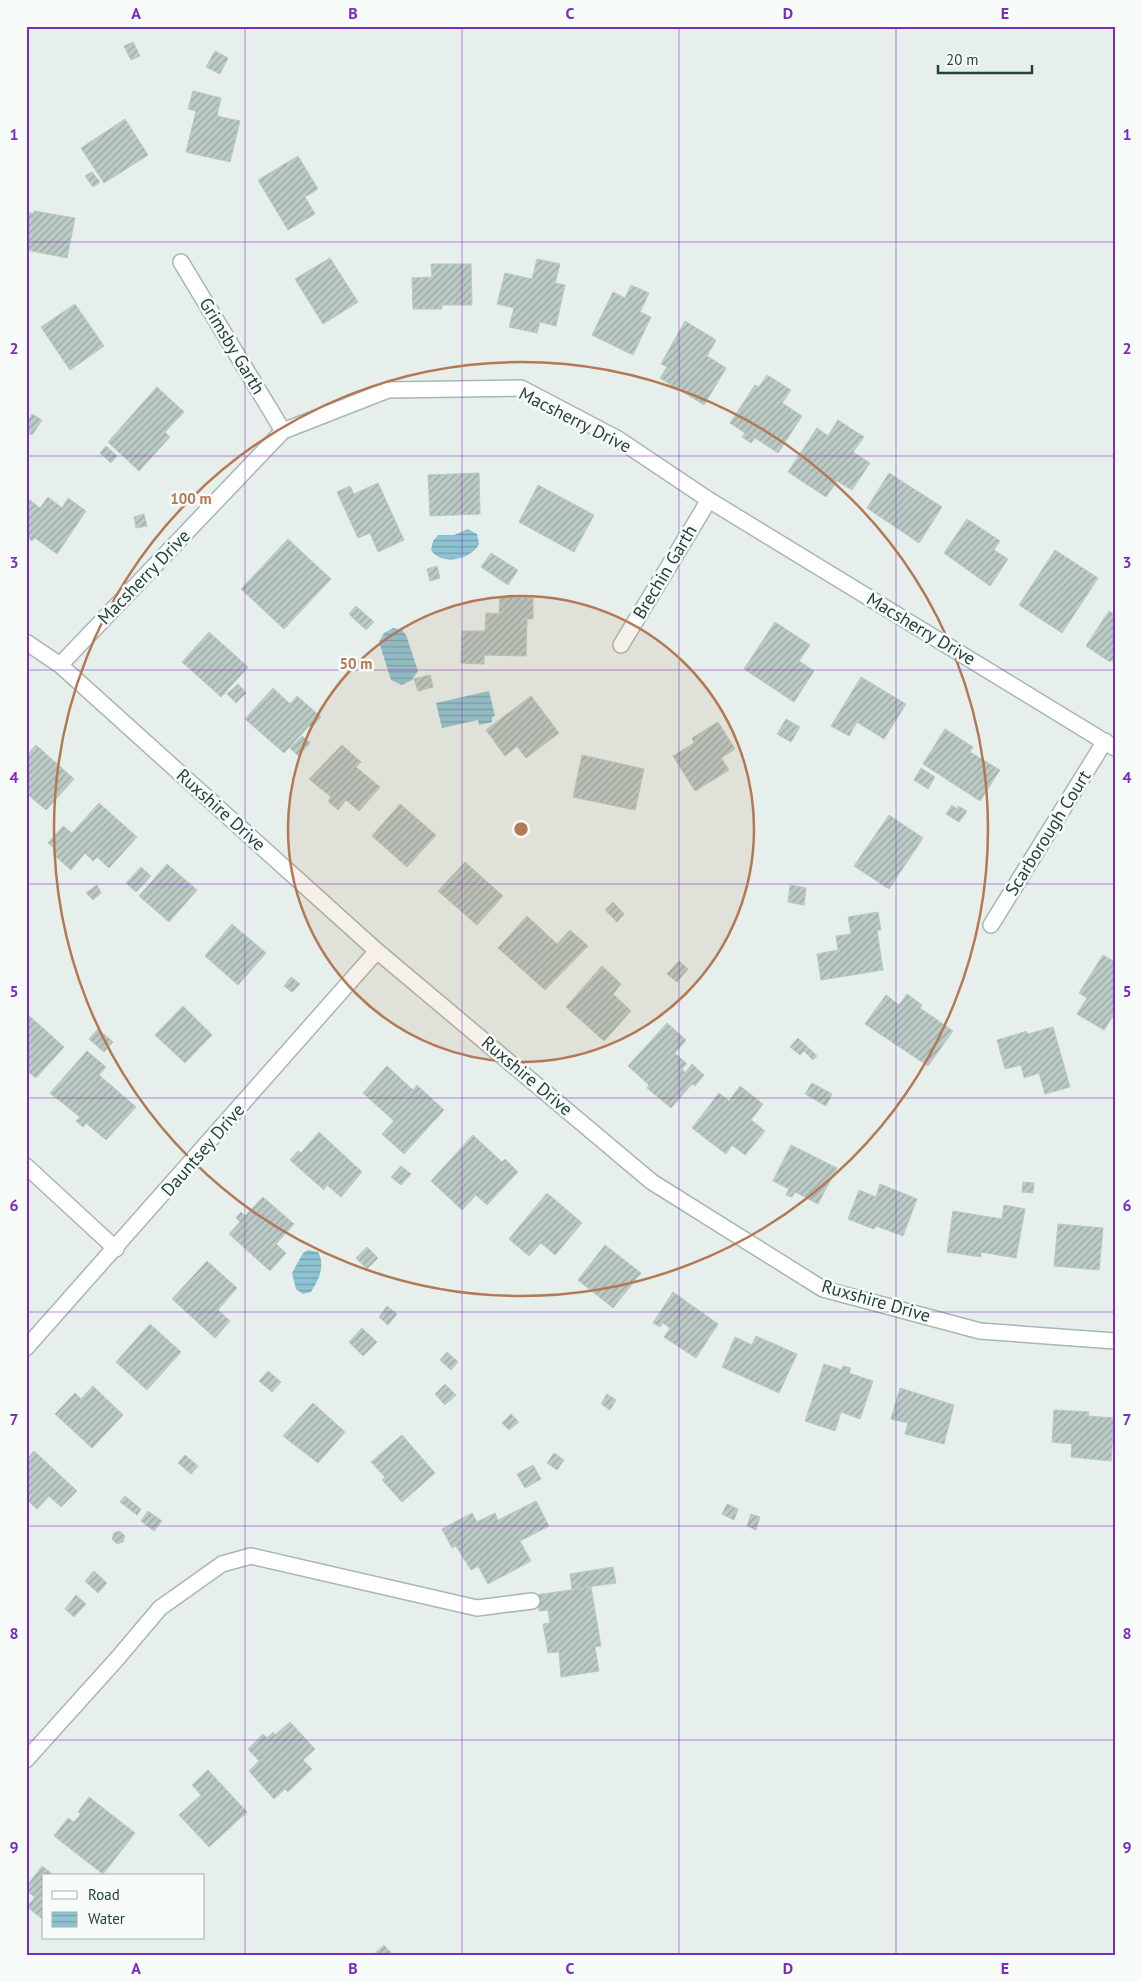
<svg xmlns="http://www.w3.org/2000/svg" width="1141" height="1982" font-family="'PT Sans',sans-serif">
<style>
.water{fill:url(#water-rules)}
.building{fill:url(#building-hatch);stroke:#b8c9c3}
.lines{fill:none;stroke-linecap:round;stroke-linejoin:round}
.service-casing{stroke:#a8b7b3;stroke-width:18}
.minor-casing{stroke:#a8b7b3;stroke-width:18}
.service{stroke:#fff;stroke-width:15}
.minor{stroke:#fff;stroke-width:15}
.grid{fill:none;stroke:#7b2cbf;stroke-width:1;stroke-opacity:0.55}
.ring{fill:none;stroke:#b47855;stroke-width:2.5}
.labels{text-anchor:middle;stroke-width:5;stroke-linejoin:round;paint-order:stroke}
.street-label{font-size:18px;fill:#24413c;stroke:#f7fbf9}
.centre{fill:#b47855;stroke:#f7fbf9;stroke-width:2.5}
.ring-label{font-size:15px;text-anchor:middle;font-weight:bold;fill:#b47855;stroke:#f7fbf9;stroke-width:5;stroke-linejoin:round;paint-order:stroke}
.neatline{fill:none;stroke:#7b2cbf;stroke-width:2}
.grid-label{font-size:16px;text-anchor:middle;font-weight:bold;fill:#7b2cbf}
</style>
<defs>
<pattern id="water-rules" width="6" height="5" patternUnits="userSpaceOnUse" patternTransform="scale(1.25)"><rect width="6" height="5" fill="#8ec3d3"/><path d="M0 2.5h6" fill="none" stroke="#74a0ac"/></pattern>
<pattern id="building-hatch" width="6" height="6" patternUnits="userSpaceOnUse" patternTransform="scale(1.25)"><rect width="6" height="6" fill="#bbcac5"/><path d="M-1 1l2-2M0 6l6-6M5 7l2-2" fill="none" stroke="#98a6a1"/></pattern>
</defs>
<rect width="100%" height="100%" fill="#e6efeb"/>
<g class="water">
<path d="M468,529l9,5 2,10c-8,16 -38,22 -48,6l2,-9 5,-6h16z"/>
<polygon points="393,628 402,630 406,635 418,671 412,680 402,685 391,680 379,642 384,633"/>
<polygon points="489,691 495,716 492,717 492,722 479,725 478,720 442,728 436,703"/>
<path d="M308,1250l10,2c8,14 0,29 -7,40l-8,2 -7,-5 -4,-16 11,-20z"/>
</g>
<g class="building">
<polygon points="133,42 140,56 131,60 124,46"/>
<polygon points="215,51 228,58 220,74 206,67"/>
<polygon points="193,91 221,98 217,116 240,121 230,162 186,152 196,111 188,109"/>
<polygon points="125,119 148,155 104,183 81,148"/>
<polygon points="298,156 318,189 305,197 315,214 288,230 258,180"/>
<polygon points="92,172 100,182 93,187 85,176"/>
<polygon points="34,211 75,218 67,258 27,250 30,235 26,234 26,212 34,214"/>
<polygon points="330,258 358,302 323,324 295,279"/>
<polygon points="537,259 560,264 555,283 565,285 556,326 540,322 537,333 509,327 514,308 497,304 505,273 532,279"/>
<polygon points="431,264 471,264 472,305 442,305 442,309 413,309 412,278 432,277"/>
<polygon points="631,285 649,293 640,312 651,317 633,355 592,335 613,292 625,298"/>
<polygon points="75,304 104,346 70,370 41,327"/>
<polygon points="685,321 716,340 707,356 726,368 704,405 660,378 667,367 661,364"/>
<polygon points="767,375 791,390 782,403 802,416 778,453 755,438 751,443 742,437 745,433 730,423 755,385 759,387"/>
<polygon points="157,387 184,412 165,432 170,437 139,471 108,442"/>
<polygon points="32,414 42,420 32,435 26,431 26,424"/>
<polygon points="838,420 864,437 853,452 870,463 852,490 837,481 826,497 788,472 817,428 828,436"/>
<polygon points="106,446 117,456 111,463 100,453"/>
<polygon points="479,473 480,514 430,516 428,475"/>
<polygon points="889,473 942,507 919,543 867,508"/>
<polygon points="378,483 404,540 378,552 370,533 358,538 337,492 350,486 354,494"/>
<polygon points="538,485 594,515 574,552 519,522"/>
<polygon points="26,497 40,508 48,497 62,508 68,498 86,511 57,554 35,538 32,541 26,536"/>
<polygon points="144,514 147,526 136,528 134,517"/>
<polygon points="967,519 1000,541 994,550 1008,559 990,586 944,553"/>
<polygon points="288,539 331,579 284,629 241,589"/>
<polygon points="1055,550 1098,578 1062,633 1019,605"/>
<polygon points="491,553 518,570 508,585 481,567"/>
<polygon points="437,566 440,578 430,581 427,569"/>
<polygon points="500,597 533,598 533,619 527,619 526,656 484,655 484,664 461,663 462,631 485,631 486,613 499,614"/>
<polygon points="356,606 374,622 366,630 349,614"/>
<polygon points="1109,611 1115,615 1115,663 1111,660 1110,662 1086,646"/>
<polygon points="775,622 810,645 799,661 814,671 794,702 744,669"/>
<polygon points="209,632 248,667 221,697 182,662"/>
<polygon points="430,675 433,687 418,691 414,679"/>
<polygon points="861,677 906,704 884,739 857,722 849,736 831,726"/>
<polygon points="238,684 246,693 236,703 227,694"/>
<polygon points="273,688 290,704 297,696 321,717 311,728 309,726 284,753 245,719"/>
<polygon points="531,696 559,733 526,758 517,746 505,756 486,730"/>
<polygon points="786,719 800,727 791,742 777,734"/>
<polygon points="718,722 735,749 721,758 729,770 695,791 673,756 694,743 692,738"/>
<polygon points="945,729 973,747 970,752 1000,770 980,801 923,764"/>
<polygon points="302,736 310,743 298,756 290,748"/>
<polygon points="36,745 74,779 46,810 26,793 26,756"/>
<polygon points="342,745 361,762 356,767 380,787 359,811 346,800 338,810 328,801 331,797 309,779"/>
<polygon points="582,755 644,769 635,810 573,797"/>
<polygon points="921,768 935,777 928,789 914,780"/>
<polygon points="99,803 137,837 109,868 97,857 93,861 85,853 71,870 53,854 56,850 48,843 63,826 72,833"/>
<polygon points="400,804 436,835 407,867 372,836"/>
<polygon points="952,805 957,809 958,806 967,811 959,822 946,814"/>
<polygon points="889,815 923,838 889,889 854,866"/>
<polygon points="465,862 503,896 477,925 438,891"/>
<polygon points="167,864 197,890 169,922 139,896"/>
<polygon points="141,867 151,876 136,892 126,883"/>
<polygon points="97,885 101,893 93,900 86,893"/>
<polygon points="790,885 806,888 804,905 788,902"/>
<polygon points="613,902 624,914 617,922 605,910"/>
<polygon points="878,912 881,930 877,930 883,970 821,980 817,954 838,950 836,936 851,934 848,917"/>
<polygon points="527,916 557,944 570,930 588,946 545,990 498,948"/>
<polygon points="232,924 266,953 238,985 205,956"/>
<polygon points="1103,955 1115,962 1115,1017 1113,1016 1104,1030 1077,1014 1087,998 1079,993"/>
<polygon points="679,961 688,969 677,982 667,974"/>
<polygon points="602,966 621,984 613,994 631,1011 604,1041 566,1007"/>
<polygon points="291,977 300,984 292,992 284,986"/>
<polygon points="907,994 922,1005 920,1008 953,1031 928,1066 865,1024 886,995 899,1005"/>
<polygon points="183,1006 212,1035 185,1063 155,1035"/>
<polygon points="26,1013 64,1047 36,1078 26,1070"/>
<polygon points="667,1023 686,1040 675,1053 687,1064 682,1069 685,1073 692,1064 704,1075 695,1086 692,1084 671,1108 647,1088 649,1085 628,1066"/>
<polygon points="1053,1027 1070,1087 1045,1094 1039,1073 1024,1078 1021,1065 1005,1069 997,1040 1024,1032 1026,1031 1028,1034"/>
<polygon points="98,1029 113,1042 104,1052 89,1039"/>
<polygon points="798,1038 817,1056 813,1060 804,1051 800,1055 790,1047"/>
<polygon points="87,1051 106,1067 99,1075 136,1107 106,1140 86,1123 83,1127 76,1121 80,1117 50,1093"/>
<polygon points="387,1066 413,1090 417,1085 444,1110 404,1154 382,1134 394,1121 363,1093"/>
<polygon points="812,1083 832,1094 826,1106 805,1094"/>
<polygon points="740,1086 763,1104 751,1120 765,1131 745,1155 732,1145 726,1154 692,1128 719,1093 729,1101"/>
<polygon points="319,1132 362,1172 341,1197 327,1185 324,1190 290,1160 298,1151 301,1153"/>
<polygon points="473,1135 502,1162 505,1159 518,1172 487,1205 476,1195 462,1210 431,1181"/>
<polygon points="791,1145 837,1168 818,1204 795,1192 792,1197 786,1195 789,1189 773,1181"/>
<polygon points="401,1166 411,1174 401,1185 391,1177"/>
<polygon points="1023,1182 1034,1183 1033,1193 1022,1192"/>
<polygon points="880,1184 917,1199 903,1236 876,1226 874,1229 848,1219 859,1190 876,1197"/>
<polygon points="547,1193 582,1223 555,1255 541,1243 529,1256 509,1239"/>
<polygon points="263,1197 294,1224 276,1244 286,1253 270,1271 229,1234 240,1222 236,1218 241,1212 245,1216"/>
<polygon points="1004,1205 1025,1209 1016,1258 981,1252 981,1257 947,1252 953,1211 1002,1219"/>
<polygon points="1058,1224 1103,1228 1099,1270 1054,1266"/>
<polygon points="605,1245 641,1273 613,1308 578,1280"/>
<polygon points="367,1247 378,1258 367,1269 356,1258"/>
<polygon points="207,1261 237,1288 218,1310 230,1321 215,1338 172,1299"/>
<polygon points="673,1292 718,1324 696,1358 664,1337 670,1328 663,1323 660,1327 653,1323"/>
<polygon points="387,1306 397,1314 388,1325 379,1317"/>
<polygon points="150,1324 181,1352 147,1390 116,1362"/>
<polygon points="362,1328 377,1342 363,1356 349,1342"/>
<polygon points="756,1336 797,1354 779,1393 722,1367 735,1337 752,1345"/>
<polygon points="447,1352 458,1362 451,1370 440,1360"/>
<polygon points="824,1364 842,1370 843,1366 851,1368 849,1373 873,1381 860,1419 841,1412 835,1431 805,1421"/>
<polygon points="268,1371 281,1382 272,1392 259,1381"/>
<polygon points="445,1384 456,1395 445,1405 435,1394"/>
<polygon points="93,1386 123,1415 92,1448 55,1414 75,1393 81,1399"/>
<polygon points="900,1388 954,1405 944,1444 905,1434 908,1423 891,1419"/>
<polygon points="607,1394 616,1400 610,1410 601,1404"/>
<polygon points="313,1403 345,1432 318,1463 283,1436"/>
<polygon points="1054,1410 1089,1412 1088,1416 1114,1418 1111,1461 1071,1457 1072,1444 1052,1442"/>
<polygon points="511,1414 519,1422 509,1430 502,1423"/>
<polygon points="402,1435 435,1473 402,1502 382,1480 385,1477 371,1462"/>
<polygon points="34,1451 77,1491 61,1507 49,1496 37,1509 26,1499 26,1460"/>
<polygon points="554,1453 564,1460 557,1470 547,1463"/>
<polygon points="185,1455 198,1466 191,1474 178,1463"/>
<polygon points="533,1465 541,1479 525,1488 517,1474"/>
<polygon points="125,1496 141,1509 137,1515 120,1502"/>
<polygon points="536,1501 549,1526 520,1541 531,1561 488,1584 478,1566 471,1570 456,1546 452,1548 442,1529 472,1513 477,1522 495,1513 498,1520"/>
<polygon points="727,1504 738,1509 734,1520 722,1514"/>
<polygon points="148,1511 162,1521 154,1531 141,1521"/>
<polygon points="751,1514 760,1517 756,1530 747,1526"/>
<polygon points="120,1531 125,1536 123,1542 117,1544 112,1539 114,1533"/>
<polygon points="613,1567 616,1583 572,1589 570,1574"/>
<polygon points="94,1571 107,1583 98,1593 85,1581"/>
<polygon points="591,1587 601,1646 595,1647 599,1671 561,1677 559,1652 548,1653 543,1624 550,1623 548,1610 539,1611 536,1595"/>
<polygon points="76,1595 86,1604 74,1617 65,1609"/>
<polygon points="290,1722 315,1749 303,1760 312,1769 288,1792 285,1789 274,1799 249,1771 259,1761 248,1749 263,1734 267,1738 273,1732 275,1735"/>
<polygon points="208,1770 247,1812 209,1847 179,1815 201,1795 192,1785"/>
<polygon points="89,1797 135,1833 103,1874 54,1836 68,1818 74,1822 81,1814 78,1812"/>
<polygon points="42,1866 55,1876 44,1876 44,1920 27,1907 35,1897 26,1891 26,1887"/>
<polygon points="384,1945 394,1956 372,1956"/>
</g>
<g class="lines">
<defs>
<polyline id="service" points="116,1660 160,1608 222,1564 251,1556 477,1608 532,1601"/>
<g id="minor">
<polyline points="181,262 283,431"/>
<polyline points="26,642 60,665 377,951 652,1182 823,1289 980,1331 1115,1341"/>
<polyline points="621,645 709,500"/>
<polyline points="60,665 283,431 388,390 521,388 618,439 709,500 1115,748"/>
<polyline points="991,925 1105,741"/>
<polyline points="26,1166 116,1249"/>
<polyline points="26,1348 377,951"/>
<polyline points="26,1760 116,1660"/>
</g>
</defs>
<use href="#service" class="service-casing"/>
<use href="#minor" class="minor-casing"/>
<use href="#service" class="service"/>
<use href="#minor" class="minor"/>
</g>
<path class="grid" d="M245,26v1930M462,26v1930M679,26v1930M896,26v1930M26,242h1089M26,456h1089M26,670h1089M26,884h1089M26,1098h1089M26,1312h1089M26,1526h1089M26,1740h1089"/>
<circle cx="521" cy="829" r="233" fill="#b47855" fill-opacity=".12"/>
<g class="ring">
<circle cx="521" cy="829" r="233"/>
<circle cx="521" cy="829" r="467"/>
</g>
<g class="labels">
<g class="street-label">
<text transform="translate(232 346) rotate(59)" y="6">Grimsby Garth</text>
<text transform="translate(575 420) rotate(27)" y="6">Macsherry Drive</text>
<text transform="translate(665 572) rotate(-59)" y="6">Brechin Garth</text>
<text transform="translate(144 577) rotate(-46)" y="6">Macsherry Drive</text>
<text transform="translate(921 629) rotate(31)" y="6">Macsherry Drive</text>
<text transform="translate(221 810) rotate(42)" y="6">Ruxshire Drive</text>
<text transform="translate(1048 833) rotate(-58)" y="6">Scarborough Court</text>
<text transform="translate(527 1076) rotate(40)" y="6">Ruxshire Drive</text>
<text transform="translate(203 1150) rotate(-49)" y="6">Dauntsey Drive</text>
<text transform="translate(876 1301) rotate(16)" y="6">Ruxshire Drive</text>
</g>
</g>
<circle cx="521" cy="829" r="8" class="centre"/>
<g class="ring-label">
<text x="191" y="504">100 m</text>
<text x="356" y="669">50 m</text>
</g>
<rect width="1141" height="1982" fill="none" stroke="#f7fbf9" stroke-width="55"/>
<rect x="42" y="1874" width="162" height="65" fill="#f7fbf9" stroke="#a3b1ad"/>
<rect x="52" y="1891" width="25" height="8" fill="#ffffff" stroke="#a3b1ad"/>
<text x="88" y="1900" font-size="15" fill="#24413c">Road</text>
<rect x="52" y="1912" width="25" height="15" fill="url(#water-rules)" stroke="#a3b1ad"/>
<text x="88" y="1924" font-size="15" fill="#24413c">Water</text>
<path d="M938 65v8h94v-8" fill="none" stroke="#24413c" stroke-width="2.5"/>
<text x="946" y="65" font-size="15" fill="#24413c" stroke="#f7fbf9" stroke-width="4" paint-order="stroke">20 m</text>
<rect x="28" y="28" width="1086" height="1926" class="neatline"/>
<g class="grid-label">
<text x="136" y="19">A</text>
<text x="353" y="19">B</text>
<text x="570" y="19">C</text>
<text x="788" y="19">D</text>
<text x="1005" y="19">E</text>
<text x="14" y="140">1</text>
<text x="1127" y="140">1</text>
<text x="14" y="354">2</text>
<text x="1127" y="354">2</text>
<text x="14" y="568">3</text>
<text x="1127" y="568">3</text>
<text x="14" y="783">4</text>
<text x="1127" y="783">4</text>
<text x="14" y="997">5</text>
<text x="1127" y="997">5</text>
<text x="14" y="1211">6</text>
<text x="1127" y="1211">6</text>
<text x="14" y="1425">7</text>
<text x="1127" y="1425">7</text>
<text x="14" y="1639">8</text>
<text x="1127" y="1639">8</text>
<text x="14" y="1853">9</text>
<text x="1127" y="1853">9</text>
<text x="136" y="1974">A</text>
<text x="353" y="1974">B</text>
<text x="570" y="1974">C</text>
<text x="788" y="1974">D</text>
<text x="1005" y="1974">E</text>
</g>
</svg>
